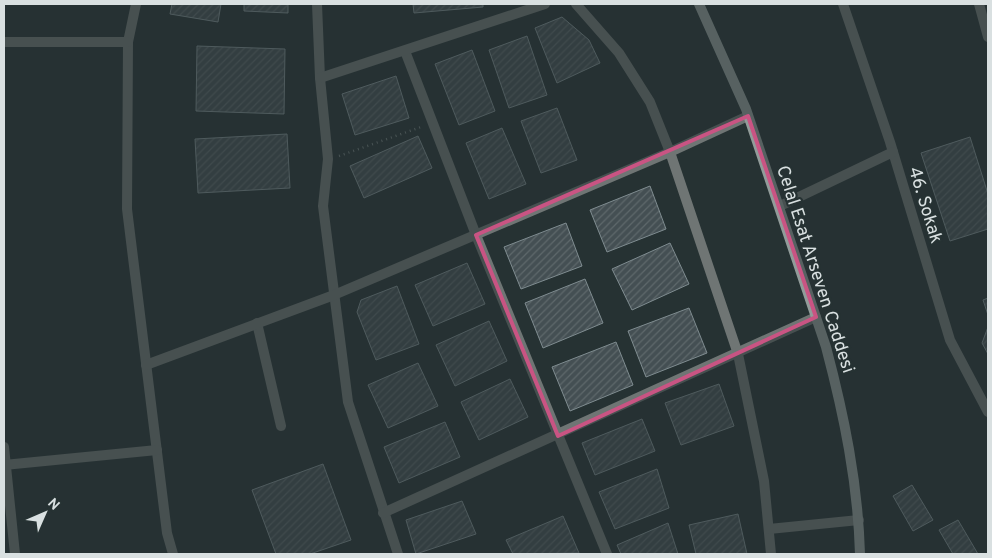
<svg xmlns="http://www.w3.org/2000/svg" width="992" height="558" font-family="Overpass,sans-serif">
<defs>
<pattern id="building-hatch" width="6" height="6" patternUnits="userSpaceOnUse" patternTransform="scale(1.25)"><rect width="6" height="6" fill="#444f53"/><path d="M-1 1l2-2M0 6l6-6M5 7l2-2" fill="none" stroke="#5e686b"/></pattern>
</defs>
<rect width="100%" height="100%" fill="#263233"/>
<g fill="url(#building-hatch)" stroke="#7f8c90">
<path d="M172,4H221L218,22L170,14Z"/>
<path d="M244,4H288V13L244,11Z"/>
<path d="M413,4H483V7L414,13Z"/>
<path d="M562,17L589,40L600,63L557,83L535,28Z"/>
<path d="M527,36L547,95L509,108L489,50Z"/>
<path d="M197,46L285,49L284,114L196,111Z"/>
<path d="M472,50L495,111L459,125L435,64Z"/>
<path d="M396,76L409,118L355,135L342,94Z"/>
<path d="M557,108L577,160L541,173L521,121Z"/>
<path d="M502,128L526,184L489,199L466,143Z"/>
<path d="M287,134L290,188L198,193L195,139Z"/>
<path d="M418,136L432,168L364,198L350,166Z"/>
<path d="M970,137L988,194V229L950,241L921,153Z"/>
<path d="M650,186L666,229L607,252L590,210Z"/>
<path d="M566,223L582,266L521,289L504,247Z"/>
<path d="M670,243L689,284L632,310L612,269Z"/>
<path d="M467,263L485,304L433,326L415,285Z"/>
<path d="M585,279L603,323L543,348L525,303Z"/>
<path d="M397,286L419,344L376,360L357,312L361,300Z"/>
<path d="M988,298V315L983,300Z"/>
<path d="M689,308L707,353L646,377L628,331Z"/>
<path d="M489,321L507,361L455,386L436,345Z"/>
<path d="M988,327V354L982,343Z"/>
<path d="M616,342L633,385L570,411L552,367Z"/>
<path d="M418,363L438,406L388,428L368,385Z"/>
<path d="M510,379L528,417L479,440L461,402Z"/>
<path d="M719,384L734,426L681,445L665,403Z"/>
<path d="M642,419L655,451L595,475L582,443Z"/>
<path d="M445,422L460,457L399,483L384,447Z"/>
<path d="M323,464L351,540L310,554H276L252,490Z"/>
<path d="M657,469L669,508L615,529L599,492Z"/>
<path d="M912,485L933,520L913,531L893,496Z"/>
<path d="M462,501L476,534L416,554L406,520Z"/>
<path d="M738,514L747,554H696L689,525Z"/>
<path d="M563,516L579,553L513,554L506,540Z"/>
<path d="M958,520L978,554H953L939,530Z"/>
<path d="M668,523L678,554H621L617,545Z"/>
</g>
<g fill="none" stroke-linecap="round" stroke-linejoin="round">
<path stroke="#747d7e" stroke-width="2.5" stroke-dasharray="1 4" stroke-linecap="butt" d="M339,156L421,127"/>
<g stroke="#6f7574" stroke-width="10">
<path d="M136,4L128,42L127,209L167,533L173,554"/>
<path d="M317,4L320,78L328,159L323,206L348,402L398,554"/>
<path d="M576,4L619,53L650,102L670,152L748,116"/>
<path d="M843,4L890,142L950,340L988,412"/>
<path d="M979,4L988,37"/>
<path d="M4,42H128"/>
<path d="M405,51L476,235L607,554"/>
<path d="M320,78L545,4"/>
<path d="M780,206L893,152"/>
<path d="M257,323L281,426"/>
<path d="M146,365L334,295L670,152L738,354L764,481L771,554"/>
<path d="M4,447L15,554"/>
<path d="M4,465L157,450"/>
<path d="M383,513L816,317"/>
<path d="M769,529L859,520"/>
</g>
<path stroke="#929c9a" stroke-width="10" d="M699,4L746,109L826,347C844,415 858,483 860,554"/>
</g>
<path d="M0 0H992V558H0ZM748,116L816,317L558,436L476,235Z" fill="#263233" fill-opacity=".55" fill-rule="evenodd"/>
<path fill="none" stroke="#c95483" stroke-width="4" stroke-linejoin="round" d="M748,116L816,317L558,436L476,235Z"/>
<g text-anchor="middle" stroke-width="4.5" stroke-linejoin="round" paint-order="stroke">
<g font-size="18" fill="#d9e0e1" stroke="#263233">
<text transform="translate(926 205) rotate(73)" y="6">46. Sokak</text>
<text transform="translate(816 269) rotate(72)" y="6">Celal Esat Arseven Caddesi</text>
</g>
</g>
<rect width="992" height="558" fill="none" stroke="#d9e0e1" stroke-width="10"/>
<g transform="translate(45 513) rotate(45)" stroke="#263233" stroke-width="4" paint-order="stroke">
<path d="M0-4L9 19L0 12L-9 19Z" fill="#d9e0e1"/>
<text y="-8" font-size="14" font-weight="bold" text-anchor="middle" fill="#d9e0e1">N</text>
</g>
</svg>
